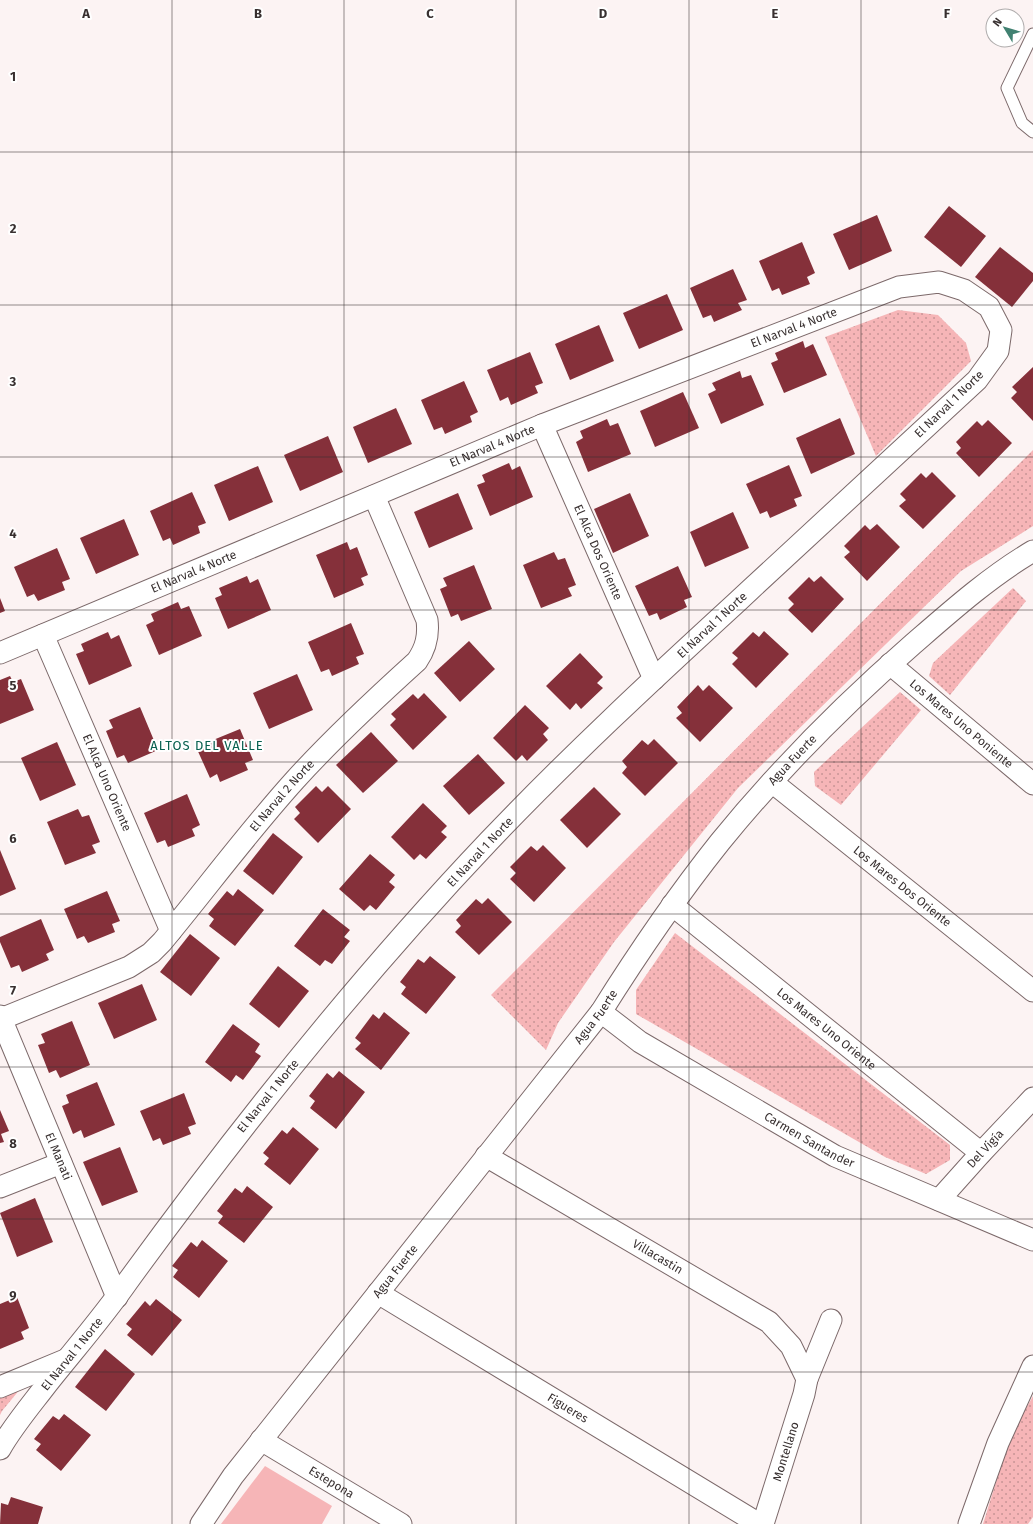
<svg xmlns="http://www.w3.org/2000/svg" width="1033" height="1524" font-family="'Fira Sans',sans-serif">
<defs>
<pattern id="park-dots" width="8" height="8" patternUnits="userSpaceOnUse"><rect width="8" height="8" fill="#f6b5b7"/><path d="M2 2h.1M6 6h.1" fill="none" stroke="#c89495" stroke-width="1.8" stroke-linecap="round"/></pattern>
</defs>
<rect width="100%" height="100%" fill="#fcf3f3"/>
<path fill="#f6b5b7" d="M265,1466L332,1506L322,1524H221Z"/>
<g fill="url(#park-dots)">
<path d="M898,310L938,315L966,343L971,361L876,456L825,337Z"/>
<path d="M1033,450V526L961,571L738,788L614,942L558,1023L546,1050L491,995Z"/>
<path d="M1013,588L1026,601L950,695L929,676L933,663Z"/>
<path d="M900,692L921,710L841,805L815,786L814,772Z"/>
<path d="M675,933L950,1145V1160L926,1174L885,1157L636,1014V990Z"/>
<path d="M21,1388L2,1411L0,1415V1397Z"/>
<path d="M1033,1396V1517L1028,1524H983L1010,1437Z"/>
</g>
<g fill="#85303a">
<path d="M949,206L986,236L961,267L924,237Z"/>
<path d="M877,215L892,251L849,270L833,234Z"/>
<path d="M802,242L815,273L807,277L810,284L782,295L779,288L772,291L759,261Z"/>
<path d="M1000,247L1033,273V281L1012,307L975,277Z"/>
<path d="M733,269L747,300L738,303L742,310L714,322L711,315L703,318L690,288Z"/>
<path d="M667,294L683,330L639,349L623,313Z"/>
<path d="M599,325L614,361L570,380L555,344Z"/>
<path d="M803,341L805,348L813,344L827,375L784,393L771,363L778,360L775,353Z"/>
<path d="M530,352L543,383L535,386L538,393L511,405L508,397L500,401L487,370Z"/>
<path d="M1033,367V421L1011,398L1017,392L1012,387Z"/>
<path d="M740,371L742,378L751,375L764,405L721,424L708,394L716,390L712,383Z"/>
<path d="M464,381L478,412L470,416L472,422L445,434L442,427L434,430L421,400Z"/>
<path d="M683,392L699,428L655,447L640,411Z"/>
<path d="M396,408L412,444L368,463L353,427Z"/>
<path d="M840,418L855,454L811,474L796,438Z"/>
<path d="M607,419L610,426L618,423L631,454L588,472L576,442L583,438L580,431Z"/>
<path d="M988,420L1012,443L979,477L956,453L961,448L956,442L977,421L982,426Z"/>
<path d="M328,436L343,472L300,491L284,455Z"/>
<path d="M509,463L512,470L520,466L533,497L490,516L477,485L485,482L482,475Z"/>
<path d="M789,465L802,496L794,499L797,506L770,518L767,511L760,514L746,484Z"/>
<path d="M258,466L273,502L229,521L214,485Z"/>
<path d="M932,472L956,496L923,529L899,506L906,500L900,494L921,473L926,478Z"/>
<path d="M192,492L206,523L198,526L200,533L173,545L170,538L163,541L150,511Z"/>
<path d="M458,493L473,529L429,548L414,512Z"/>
<path d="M630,493L649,536L613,553L594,509Z"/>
<path d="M733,512L749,548L705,567L690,532Z"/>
<path d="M124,519L139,555L96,574L80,538Z"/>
<path d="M877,524L900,547L867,581L844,557L850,552L844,546L865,525L870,530Z"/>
<path d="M347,542L350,550L357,547L368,575L361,578L364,585L334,598L316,555Z"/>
<path d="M57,548L70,579L62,582L65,590L38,601L34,594L27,597L14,567Z"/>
<path d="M554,552L558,560L565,558L576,585L568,588L572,596L541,608L523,565Z"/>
<path d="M474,565L492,609L461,621L458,614L451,617L440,589L447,586L443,578Z"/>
<path d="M678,566L692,597L684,600L687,607L660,620L657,613L649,616L635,586Z"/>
<path d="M247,576L250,583L258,579L271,610L228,629L215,598L222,595L219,588Z"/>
<path d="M821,576L844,599L812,633L788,610L794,604L788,598L809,577L814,582Z"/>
<path d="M0,598L5,611L0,613Z"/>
<path d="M178,602L181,609L189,606L202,636L159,655L146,625L154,621L151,614Z"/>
<path d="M351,623L364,654L356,657L359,664L332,676L329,669L321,672L308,642Z"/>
<path d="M764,631L789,654L756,688L732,664L738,658L732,653L753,632L759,637Z"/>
<path d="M108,632L111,639L119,635L132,666L89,685L76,654L84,651L81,644Z"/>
<path d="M469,641L495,669L460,702L434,673Z"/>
<path d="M580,653L603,677L597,683L603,688L581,709L576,703L570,710L546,686Z"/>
<path d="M297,674L313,710L269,729L253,693Z"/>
<path d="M10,676L13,682L21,679L34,710L0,724V680Z"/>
<path d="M698,685L703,691L709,685L733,708L700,742L676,718L682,713L677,707Z"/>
<path d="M424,693L447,717L413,750L390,725L396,719L391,714L413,694L418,699Z"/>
<path d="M525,705L549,728L543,734L548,740L527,761L522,755L516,761L493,738Z"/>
<path d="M140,707L158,750L128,763L124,755L117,758L106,731L113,728L109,720Z"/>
<path d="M240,729L253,760L245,763L248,770L220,782L217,774L210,778L196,747Z"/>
<path d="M371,732L398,761L363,793L336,765Z"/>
<path d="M654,739L678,763L645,796L622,773L627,767L622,761L642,740L648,745Z"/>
<path d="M57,742L76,785L40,801L21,758Z"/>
<path d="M478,754L505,783L469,815L443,786Z"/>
<path d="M316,786L322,792L328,786L351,809L318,843L294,819L300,813L295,807Z"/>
<path d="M594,787L621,814L587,848L560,820Z"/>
<path d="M187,794L200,825L192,829L195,836L168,847L165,840L157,843L144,813Z"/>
<path d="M423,803L447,826L441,832L447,837L426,859L420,854L414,860L391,837Z"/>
<path d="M78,809L82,817L89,815L100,842L92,845L96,853L65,865L47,822Z"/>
<path d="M273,833L303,857L273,895L243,871Z"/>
<path d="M543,845L566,868L534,902L510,879L516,873L510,867L531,846L537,851Z"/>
<path d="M0,850L16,889L0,896Z"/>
<path d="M370,854L395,875L389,882L395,887L376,910L370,905L364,911L339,889Z"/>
<path d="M238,889L264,910L235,946L209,926L214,919L208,914L227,891L233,896Z"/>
<path d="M107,891L120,921L112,924L115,932L88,943L84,936L77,939L64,909Z"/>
<path d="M488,898L512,922L479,955L455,932L461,926L456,920L476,899L482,904Z"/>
<path d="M323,909L350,930L344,937L350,941L332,964L325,960L320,966L294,946Z"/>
<path d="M41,919L54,950L46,954L49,960L22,972L19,965L11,968L0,942V937Z"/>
<path d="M190,934L220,958L191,996L160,972Z"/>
<path d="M430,956L456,977L426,1014L401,994L406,987L400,982L418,959L424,963Z"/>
<path d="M278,966L309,991L279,1028L249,1004Z"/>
<path d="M142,984L157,1020L114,1039L98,1003Z"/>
<path d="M384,1012L410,1033L381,1070L355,1049L361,1043L355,1038L373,1014L379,1019Z"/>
<path d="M72,1021L90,1065L60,1078L56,1070L49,1073L38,1045L45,1043L41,1034Z"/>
<path d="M233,1024L260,1044L255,1052L261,1056L243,1080L236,1075L231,1082L205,1062Z"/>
<path d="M339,1071L365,1092L336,1129L310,1108L315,1101L309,1096L327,1073L333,1078Z"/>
<path d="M97,1082L115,1125L84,1138L81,1130L73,1134L62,1106L69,1103L66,1095Z"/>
<path d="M184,1093L196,1124L188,1127L191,1134L163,1145L160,1138L153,1141L140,1111Z"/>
<path d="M0,1110L9,1131L1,1134L4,1142L0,1143Z"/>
<path d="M293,1127L319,1149L290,1185L264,1164L269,1158L263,1153L282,1130L287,1134Z"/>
<path d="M120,1147L138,1192L102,1206L83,1162Z"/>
<path d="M247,1186L273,1207L244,1243L218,1223L223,1216L217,1211L235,1188L242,1193Z"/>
<path d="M35,1198L53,1242L17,1257L0,1213Z"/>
<path d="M202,1240L228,1261L199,1298L173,1277L178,1270L172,1266L191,1242L197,1247Z"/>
<path d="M17,1297L29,1328L21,1332L24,1339L0,1349V1304Z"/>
<path d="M156,1299L182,1320L152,1356L127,1335L132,1329L126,1324L145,1301L150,1306Z"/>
<path d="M105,1349L135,1374L106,1411L75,1387Z"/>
<path d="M64,1414L91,1435L61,1471L36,1450L41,1444L34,1439L53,1416L59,1420Z"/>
<path d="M11,1497L43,1507L38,1524H0L1,1503L8,1505Z"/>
</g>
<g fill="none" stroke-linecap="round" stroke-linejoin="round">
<defs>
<path id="lane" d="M1033,34L1007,88L1022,123L1033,132"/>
<g id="street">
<path id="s1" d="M542,425L654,679"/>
<path id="s2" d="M43,635L171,931"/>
<path id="s3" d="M0,653L542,425L899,287L939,282L964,290L989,307L1001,330L998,351L977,380C897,454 816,528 736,603C652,680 568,758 489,841C358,979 240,1127 128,1281C103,1317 74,1350 47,1384C31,1405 13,1426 0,1449"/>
<path id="s4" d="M890,664L1033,784"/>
<path id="s5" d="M772,782L1033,991"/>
<path id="s6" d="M672,905L981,1153"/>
<path id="s7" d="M601,1012L640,1042L835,1156L1033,1240"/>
<path id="s8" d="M0,1016L117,1297"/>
<path id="s9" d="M1,1019L129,967L151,953L162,942C206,889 248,832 295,780C333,738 375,699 417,661C426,648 429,636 427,620L374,496"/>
<path id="s10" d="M486,1156L769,1322L791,1346L807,1379"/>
<path d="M0,1187L61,1163"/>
<path id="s11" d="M939,1200L981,1153L1033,1098"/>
<path id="s12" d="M378,1293L759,1524"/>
<path d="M0,1387L65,1360"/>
<path id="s13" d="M261,1440L401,1524"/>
<path id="s14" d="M201,1524L233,1476L601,1012C638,953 677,896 720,842C778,771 843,705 912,645C950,612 989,577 1033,551"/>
<path id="s15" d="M763,1524L804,1394L807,1379L831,1320"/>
<path d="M969,1524L998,1443L1033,1366"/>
</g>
</defs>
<use href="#lane" stroke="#7c696a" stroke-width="13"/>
<use href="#street" stroke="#7c696a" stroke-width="23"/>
<use href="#lane" stroke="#fff" stroke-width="11"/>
<use href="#street" stroke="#fff" stroke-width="21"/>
</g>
<path fill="none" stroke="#383030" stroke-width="1" stroke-opacity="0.55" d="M172,0V1524M344,0V1524M516,0V1524M689,0V1524M861,0V1524M0,152H1033M0,305H1033M0,457H1033M0,610H1033M0,762H1033M0,914H1033M0,1067H1033M0,1219H1033M0,1372H1033"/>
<g text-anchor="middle" stroke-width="4" stroke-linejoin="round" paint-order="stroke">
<g font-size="12" fill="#383030" stroke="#fff">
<text dy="4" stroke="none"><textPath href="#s3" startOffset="858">El Narval 4 Norte</textPath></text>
<text transform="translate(949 404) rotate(-44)" y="4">El Narval 1 Norte</text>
<text dy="4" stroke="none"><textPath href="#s3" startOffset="534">El Narval 4 Norte</textPath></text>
<text dy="4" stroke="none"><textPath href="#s1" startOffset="139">El Alca Dos Oriente</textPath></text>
<text dy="4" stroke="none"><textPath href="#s3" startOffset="210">El Narval 4 Norte</textPath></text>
<text transform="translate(712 625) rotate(-43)" y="4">El Narval 1 Norte</text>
<text dy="4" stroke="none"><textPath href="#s4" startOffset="93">Los Mares Uno Poniente</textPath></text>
<text dy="4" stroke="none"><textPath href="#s14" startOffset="967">Agua Fuerte</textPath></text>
<text dy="4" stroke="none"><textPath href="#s2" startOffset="161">El Alca Uno Oriente</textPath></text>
<text dy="4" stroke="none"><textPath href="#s9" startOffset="369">El Narval 2 Norte</textPath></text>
<text transform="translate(480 852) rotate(-47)" y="4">El Narval 1 Norte</text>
<text dy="4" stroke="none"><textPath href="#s5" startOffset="167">Los Mares Dos Oriente</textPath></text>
<text dy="4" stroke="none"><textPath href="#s14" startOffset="643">Agua Fuerte</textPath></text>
<text dy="4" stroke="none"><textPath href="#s6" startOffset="198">Los Mares Uno Oriente</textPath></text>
<text transform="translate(268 1096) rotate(-51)" y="4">El Narval 1 Norte</text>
<text dy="4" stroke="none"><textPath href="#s7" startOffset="245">Carmen Santander</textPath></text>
<text dy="4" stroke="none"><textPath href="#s11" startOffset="69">Del Vigía</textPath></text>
<text dy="4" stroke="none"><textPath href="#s8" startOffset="152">El Manati</textPath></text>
<text dy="4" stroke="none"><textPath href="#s10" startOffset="199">Villacastin</textPath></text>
<text dy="4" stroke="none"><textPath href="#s14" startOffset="319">Agua Fuerte</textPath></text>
<text transform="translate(72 1354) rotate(-51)" y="4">El Narval 1 Norte</text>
<text dy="4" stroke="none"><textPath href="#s12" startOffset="222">Figueres</textPath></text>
<text dy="4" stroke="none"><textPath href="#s15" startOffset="76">Montellano</textPath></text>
<text dy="4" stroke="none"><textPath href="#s13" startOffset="82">Estepona</textPath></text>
</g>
<g font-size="13" letter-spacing="1" fill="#08604f" stroke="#fff">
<text x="207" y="750">ALTOS DEL VALLE</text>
</g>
</g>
<g font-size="13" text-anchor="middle" font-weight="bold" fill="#383030" stroke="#fff" stroke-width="4" stroke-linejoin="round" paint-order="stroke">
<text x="86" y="18">A</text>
<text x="258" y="18">B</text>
<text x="430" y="18">C</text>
<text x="603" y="18">D</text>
<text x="775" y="18">E</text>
<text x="947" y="18">F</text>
<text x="13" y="81">1</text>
<text x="13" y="233">2</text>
<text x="13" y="386">3</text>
<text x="13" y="538">4</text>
<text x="13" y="690">5</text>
<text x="13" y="843">6</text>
<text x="13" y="995">7</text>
<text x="13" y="1148">8</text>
<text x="13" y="1300">9</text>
</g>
<g transform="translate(1005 28) rotate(308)"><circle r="19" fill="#ffffff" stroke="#afacac"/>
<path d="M0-3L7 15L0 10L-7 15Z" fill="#418171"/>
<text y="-6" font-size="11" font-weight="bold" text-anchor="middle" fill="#383030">N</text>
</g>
</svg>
